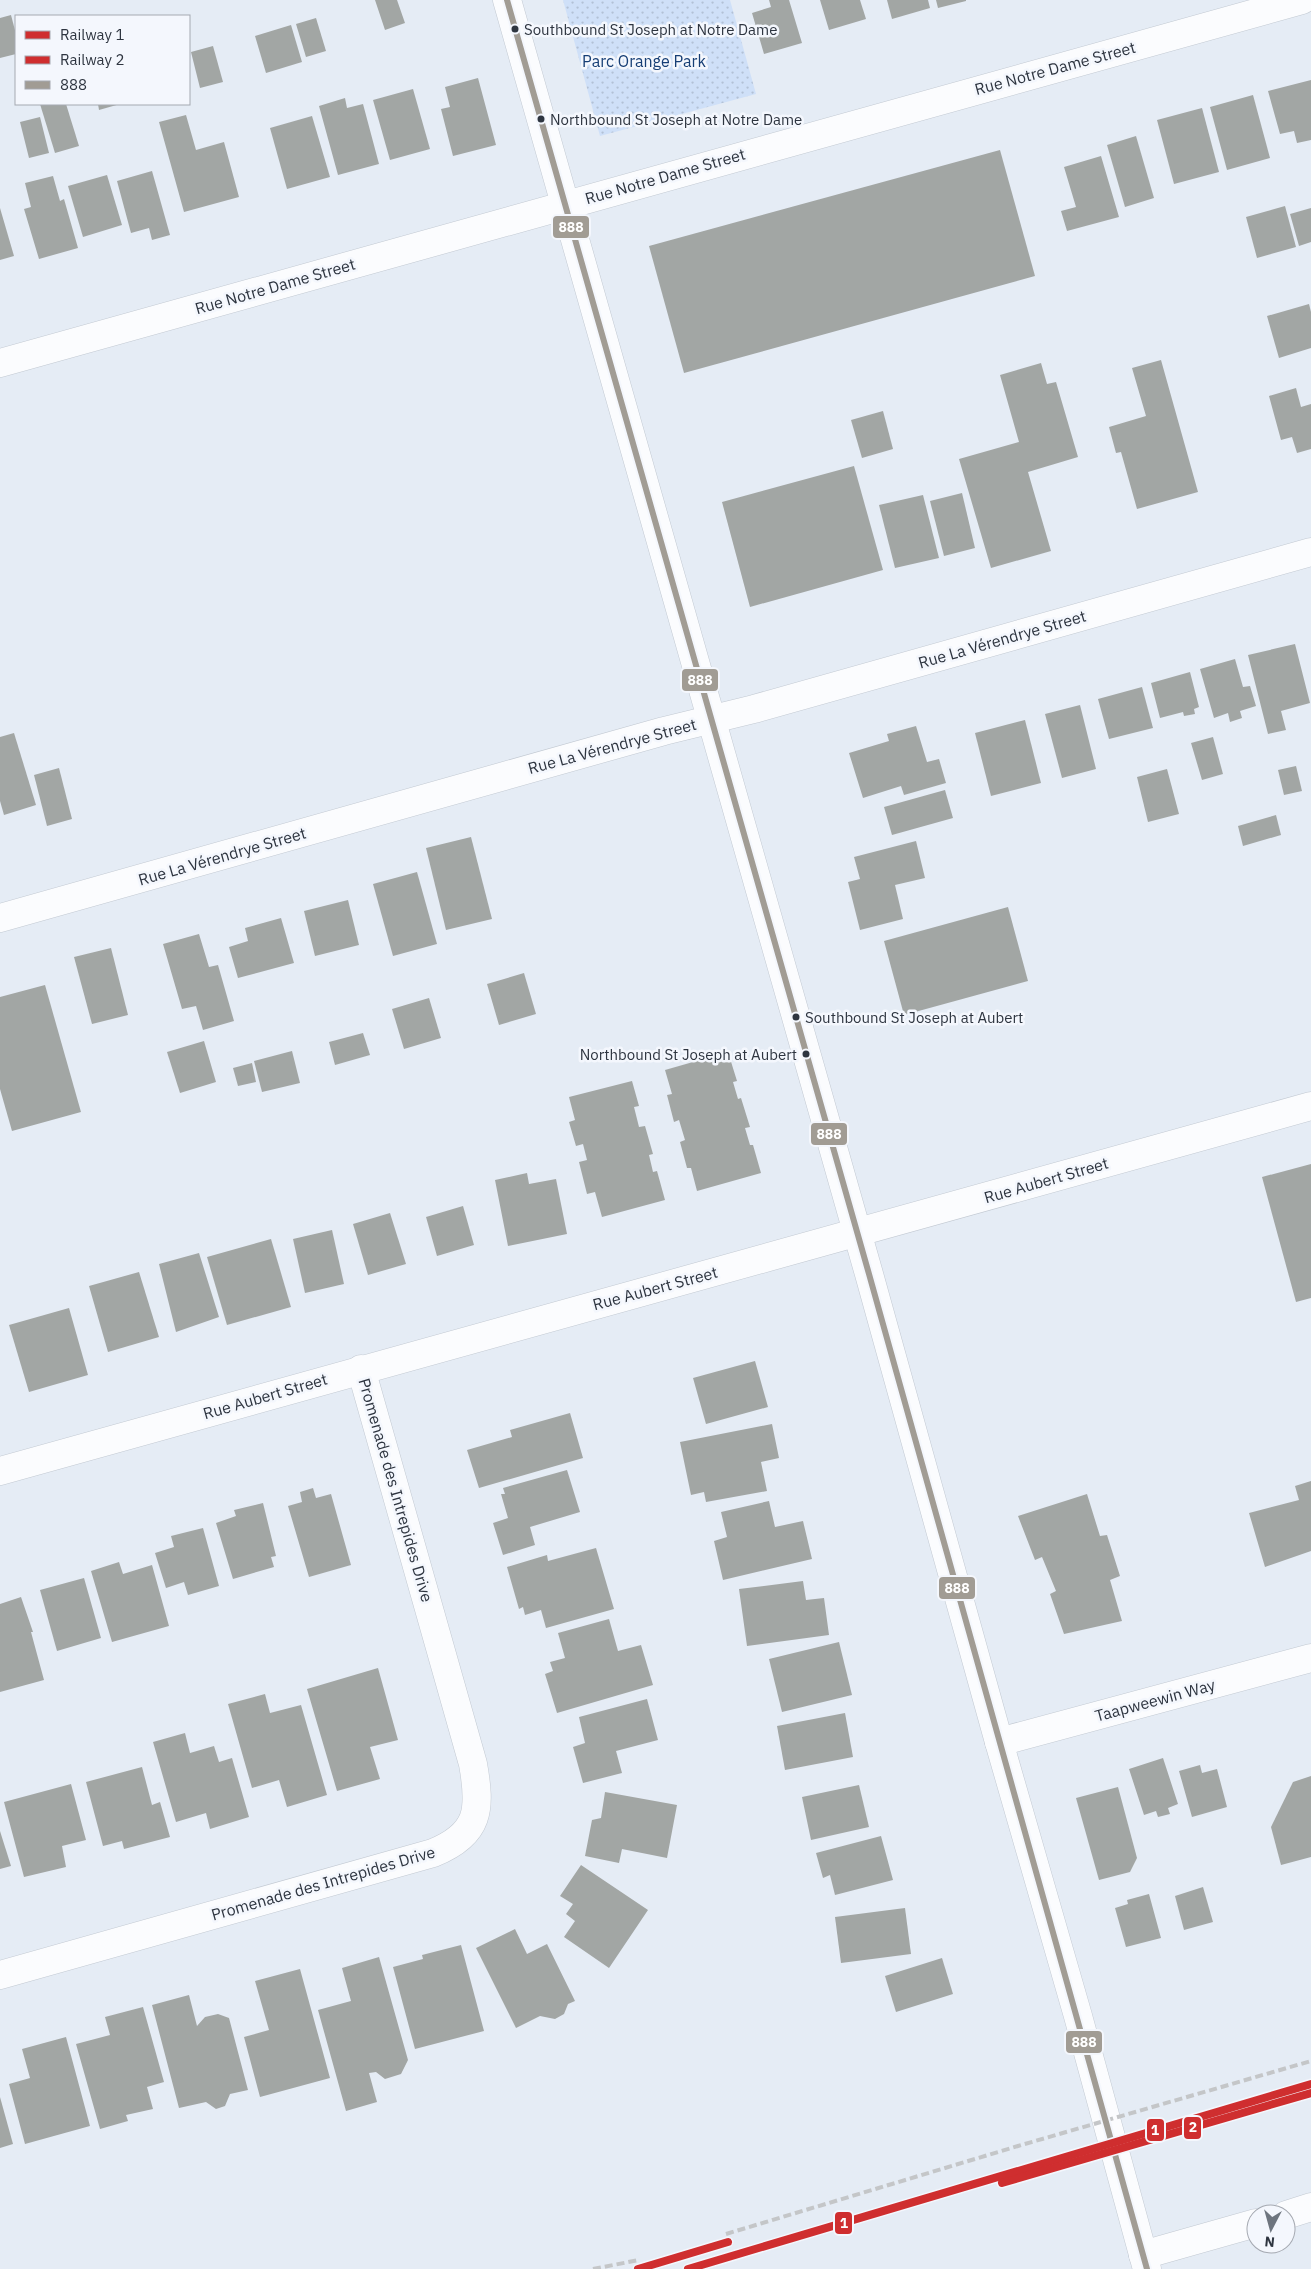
<svg xmlns="http://www.w3.org/2000/svg" width="1311" height="2269" font-family="'IBM Plex Sans',sans-serif">
<defs>
<pattern id="park-dots" width="8" height="8" patternUnits="userSpaceOnUse" patternTransform="scale(1.25)"><rect width="8" height="8" fill="#cfe0f8"/><path d="M2 2h.1M6 6h.1" fill="none" stroke="#b2c1d6" stroke-width="1.8" stroke-linecap="round"/></pattern>
</defs>
<rect width="100%" height="100%" fill="#e5ecf5"/>
<path fill="url(#park-dots)" d="M563,0H730L756,94L600,136Z"/>
<g fill="#a2a6a4">
<path d="M375,0H397L405,23L385,30Z"/>
<path d="M769,0H789L802,43L764,54L752,13L771,7Z"/>
<path d="M820,0H860L866,19L829,30Z"/>
<path d="M887,0H928L930,8L892,19Z"/>
<path d="M936,0H966V1L938,8Z"/>
<path d="M11,15L16,34V54L0,58V18Z"/>
<path d="M316,18L326,51L306,57L296,24Z"/>
<path d="M291,25L302,62L266,73L255,36Z"/>
<path d="M213,46L223,82L200,88L191,52Z"/>
<path d="M478,78L496,145L453,156L441,109L450,107L445,87Z"/>
<path d="M1311,80V140L1297,143L1294,131L1280,134L1268,91Z"/>
<path d="M413,89L430,149L390,160L373,100Z"/>
<path d="M1253,95L1270,158L1227,170L1210,107Z"/>
<path d="M345,98L347,108L363,104L379,164L338,175L319,106Z"/>
<path d="M40,104H66L79,146L55,153Z"/>
<path d="M98,104H120L99,110Z"/>
<path d="M1202,108L1219,172L1174,184L1157,120Z"/>
<path d="M186,115L196,150L224,142L239,197L184,212L159,122Z"/>
<path d="M312,116L330,177L287,189L270,128Z"/>
<path d="M40,117L49,153L29,158L20,122Z"/>
<path d="M1136,136L1154,198L1125,207L1107,145Z"/>
<path d="M1000,150L1035,276L684,373L649,246Z"/>
<path d="M1101,156L1119,217L1067,231L1061,211L1076,207L1064,167Z"/>
<path d="M152,171L170,235L152,240L149,228L131,233L117,181Z"/>
<path d="M107,175L122,225L83,237L68,186Z"/>
<path d="M53,176L60,201L64,199L78,248L39,259L24,209L31,207L25,183Z"/>
<path d="M1285,206L1296,247L1257,258L1246,217Z"/>
<path d="M0,208L14,256L0,260Z"/>
<path d="M1311,208V242L1299,246L1290,214Z"/>
<path d="M1309,304L1311,312V348L1279,358L1267,316Z"/>
<path d="M1161,360L1198,492L1137,509L1121,452L1116,453L1109,427L1146,416L1132,368Z"/>
<path d="M1041,363L1047,384L1056,382L1078,457L1028,472L1051,551L991,568L959,459L1019,442L1000,375Z"/>
<path d="M1296,388L1301,407L1311,404V449L1297,453L1292,437L1281,440L1269,396Z"/>
<path d="M883,411L893,449L862,458L851,420Z"/>
<path d="M854,466L883,570L750,607L722,502Z"/>
<path d="M962,493L975,548L944,556L930,501Z"/>
<path d="M923,495L939,558L895,568L879,505Z"/>
<path d="M1295,644L1310,703L1281,711L1286,730L1268,734L1248,655Z"/>
<path d="M1235,659L1243,687L1250,686L1256,706L1240,711L1242,718L1230,722L1228,713L1214,718L1200,669Z"/>
<path d="M1190,672L1199,707L1194,709L1195,714L1184,716L1183,712L1160,718L1151,683Z"/>
<path d="M1142,687L1153,728L1109,739L1098,699Z"/>
<path d="M1080,705L1096,769L1062,778L1045,714Z"/>
<path d="M1025,720L1041,783L991,796L975,733Z"/>
<path d="M916,726L927,762L939,759L946,783L904,795L901,786L863,798L849,753L889,741L887,734Z"/>
<path d="M14,733L36,805L4,815L0,801V737Z"/>
<path d="M1213,737L1223,774L1202,780L1191,743Z"/>
<path d="M1296,766L1302,791L1284,795L1278,770Z"/>
<path d="M59,768L72,819L47,826L34,775Z"/>
<path d="M1167,769L1179,814L1148,822L1137,777Z"/>
<path d="M945,790L953,818L892,835L884,807Z"/>
<path d="M1276,815L1281,835L1243,846L1238,826Z"/>
<path d="M471,837L492,919L446,930L426,848Z"/>
<path d="M916,841L925,878L895,885L903,919L860,930L848,882L860,879L854,857Z"/>
<path d="M417,872L437,944L393,956L373,884Z"/>
<path d="M348,900L359,945L315,956L304,911Z"/>
<path d="M1008,907L1028,981L904,1015L884,941Z"/>
<path d="M281,918L294,963L238,978L229,947L248,941L245,928Z"/>
<path d="M199,934L209,967L218,965L234,1021L203,1030L196,1006L182,1009L163,944Z"/>
<path d="M111,948L128,1015L92,1024L74,957Z"/>
<path d="M524,973L536,1014L499,1025L487,984Z"/>
<path d="M45,985L81,1112L12,1131L0,1089V997Z"/>
<path d="M429,998L441,1038L404,1049L392,1009Z"/>
<path d="M363,1033L370,1055L335,1065L329,1042Z"/>
<path d="M204,1041L216,1082L180,1093L167,1052Z"/>
<path d="M292,1051L300,1083L262,1092L254,1061Z"/>
<path d="M728,1052L737,1081L733,1082L738,1099L741,1098L750,1127L745,1128L750,1145H753L761,1173L697,1191L691,1168H687L680,1142L685,1140L679,1120L674,1122L667,1095L672,1094L665,1070Z"/>
<path d="M252,1063L256,1082L238,1086L233,1068Z"/>
<path d="M632,1081L639,1106L634,1107L639,1127L645,1126L653,1154L649,1155L653,1172L657,1171L665,1200L602,1217L595,1192L587,1194L579,1162L587,1160L583,1144L576,1146L569,1122L575,1120L569,1097Z"/>
<path d="M1311,1164V1298L1296,1302L1262,1177Z"/>
<path d="M527,1173L529,1184L556,1179L567,1234L508,1246L495,1180Z"/>
<path d="M463,1206L474,1245L437,1256L426,1217Z"/>
<path d="M390,1213L406,1264L368,1275L353,1224Z"/>
<path d="M332,1230L344,1284L305,1293L293,1239Z"/>
<path d="M271,1239L291,1307L227,1325L207,1257Z"/>
<path d="M199,1253L219,1317L176,1332L159,1264Z"/>
<path d="M139,1272L159,1337L108,1352L89,1286Z"/>
<path d="M69,1308L88,1375L29,1392L9,1325Z"/>
<path d="M755,1361L768,1407L706,1424L693,1378Z"/>
<path d="M570,1413L583,1458L479,1488L467,1450L512,1437L510,1430Z"/>
<path d="M772,1424L779,1458L761,1462L767,1491L706,1502L704,1492L691,1495L680,1442Z"/>
<path d="M567,1470L580,1512L530,1527L535,1545L503,1555L493,1523L508,1518L501,1494H505L503,1488Z"/>
<path d="M1311,1481V1551L1265,1567L1249,1513L1299,1500L1295,1486Z"/>
<path d="M313,1488L316,1498L331,1494L351,1565L309,1577L288,1506L302,1502L300,1492Z"/>
<path d="M1087,1494L1100,1536L1107,1535L1120,1576L1110,1580L1122,1621L1064,1634L1050,1594L1056,1591L1042,1557L1035,1560L1018,1516Z"/>
<path d="M769,1501L775,1527L803,1521L812,1559L723,1580L714,1541L727,1537L721,1512Z"/>
<path d="M263,1503L276,1556L271,1557L274,1567L233,1579L216,1523L236,1516L234,1510Z"/>
<path d="M203,1528L219,1586L188,1595L184,1582L166,1588L155,1553L174,1547L171,1536Z"/>
<path d="M596,1548L614,1609L546,1628L541,1610L525,1615L523,1607L519,1609L507,1567L547,1555L548,1561Z"/>
<path d="M119,1562L123,1574L152,1565L169,1626L112,1642L91,1571Z"/>
<path d="M84,1578L101,1638L57,1651L40,1590Z"/>
<path d="M803,1581L806,1600L824,1598L829,1635L747,1646L739,1589Z"/>
<path d="M21,1597L33,1632H31L44,1680L0,1692V1604Z"/>
<path d="M609,1619L618,1651L641,1645L653,1685L557,1713L545,1674L553,1671L550,1662L565,1658L558,1633Z"/>
<path d="M839,1642L852,1695L782,1712L769,1659Z"/>
<path d="M378,1668L398,1740L370,1747L380,1779L337,1791L307,1689Z"/>
<path d="M265,1694L270,1713L301,1705L327,1795L287,1807L279,1780L252,1788L228,1704Z"/>
<path d="M647,1699L658,1740L616,1751L622,1773L583,1783L573,1747L585,1743L579,1717Z"/>
<path d="M845,1713L853,1757L785,1770L777,1726Z"/>
<path d="M185,1733L190,1753L214,1746L219,1762L232,1758L249,1817L210,1829L206,1813L176,1822L153,1742Z"/>
<path d="M1163,1758L1178,1804L1168,1808L1170,1814L1158,1817L1156,1811L1144,1815L1129,1769Z"/>
<path d="M1200,1765L1202,1773L1217,1769L1227,1807L1192,1817L1179,1771Z"/>
<path d="M142,1767L152,1805L160,1802L170,1837L124,1849L122,1841L103,1846L86,1782Z"/>
<path d="M1311,1776V1857L1281,1865L1271,1827L1293,1782Z"/>
<path d="M71,1784L86,1840L62,1846L66,1867L24,1877L4,1802Z"/>
<path d="M859,1785L869,1827L811,1840L802,1797Z"/>
<path d="M1118,1787L1137,1858L1130,1872L1099,1880L1076,1798Z"/>
<path d="M605,1792L677,1805L667,1858L622,1849L619,1863L585,1856L592,1820L601,1818Z"/>
<path d="M0,1831L11,1866L0,1869Z"/>
<path d="M881,1836L893,1880L835,1895L830,1875L823,1878L816,1853Z"/>
<path d="M581,1865L648,1910L609,1968L564,1937L575,1921L566,1914L573,1904L560,1896Z"/>
<path d="M1203,1887L1213,1922L1184,1930L1175,1896Z"/>
<path d="M1149,1894L1161,1938L1126,1947L1115,1908L1128,1904L1127,1900Z"/>
<path d="M905,1908L911,1954L841,1963L835,1917Z"/>
<path d="M515,1929L527,1954L547,1944L575,2001L568,2004L564,2014L555,2019L540,2016L516,2028L476,1948Z"/>
<path d="M461,1945L484,2031L415,2049L393,1967L423,1959L422,1955Z"/>
<path d="M379,1957L408,2060L401,2074L385,2079L376,2072L369,2073L377,2102L346,2111L318,2010L351,2001L342,1968Z"/>
<path d="M942,1958L953,1994L896,2012L885,1976Z"/>
<path d="M300,1969L330,2078L260,2097L244,2037L269,2030L255,1981Z"/>
<path d="M189,1995L197,2026L205,2017L218,2014L229,2018L248,2090L230,2094L225,2106L216,2109L206,2102L179,2108L152,2005Z"/>
<path d="M143,2007L164,2082L147,2087L153,2109L126,2115L128,2121L100,2129L76,2044L110,2035L105,2017Z"/>
<path d="M66,2037L90,2126L25,2144L9,2084L30,2078L22,2049Z"/>
<path d="M0,2097L13,2144L0,2148Z"/>
</g>
<g fill="none" stroke-linecap="round" stroke-linejoin="round">
<defs>
<g id="minor">
<path d="M507,0L869,1274L999,1742L1078,2016L1147,2269"/>
<path d="M0,363L1302,0"/>
<path d="M0,918L664,731L754,709L1311,552"/>
<path d="M0,1471L1311,1106"/>
<path d="M999,1742L1311,1658"/>
<path d="M0,1975L433,1853C480,1834 481,1809 473,1764L361,1369"/>
<path d="M1286,2215L1311,2207"/>
<path d="M1143,2255L1256,2223"/>
</g>
</defs>
<use href="#minor" stroke="#c2c9d2" stroke-width="29"/>
<use href="#minor" stroke="#fbfcfe" stroke-width="28"/>
<g stroke="#c4c6c8" stroke-width="4" stroke-dasharray="8 4" stroke-linecap="butt">
<path d="M726,2234L1018,2146L1311,2061"/>
<path d="M593,2269L639,2260"/>
</g>
<defs>
<path id="bus-1" d="M507,0L869,1274L1147,2269"/>
</defs>
<use href="#bus-1" stroke="#f4f7fd" stroke-width="10"/>
<use href="#bus-1" stroke="#a19c94" stroke-width="6"/>
<defs>
<path id="rail-1" d="M688,2269L1311,2084"/>
<g id="rail-2">
<path d="M1002,2183L1311,2093"/>
<path d="M638,2269L728,2242"/>
</g>
</defs>
<use href="#rail-1" stroke="#f4f7fd" stroke-width="11"/>
<use href="#rail-2" stroke="#f4f7fd" stroke-width="11"/>
<use href="#rail-1" stroke="#cf2e2f" stroke-width="8"/>
<use href="#rail-2" stroke="#cf2e2f" stroke-width="8"/>
</g>
<g fill="#2e3540" stroke="#f4f7fd" stroke-width="2">
<circle cx="515" cy="29" r="4.5"/>
<circle cx="541" cy="119" r="4.5"/>
<circle cx="796" cy="1017" r="4.5"/>
<circle cx="806" cy="1054" r="4.5"/>
</g>
<g text-anchor="middle" stroke-width="5" stroke-linejoin="round" paint-order="stroke">
<g font-size="15" fill="#2e3540" stroke="#f4f7fd" text-anchor="start">
<text x="524" y="35">Southbound St Joseph at Notre Dame</text>
<text x="550" y="125">Northbound St Joseph at Notre Dame</text>
<text x="805" y="1023">Southbound St Joseph at Aubert</text>
<text x="797" y="1060" text-anchor="end">Northbound St Joseph at Aubert</text>
</g>
<g font-size="16" fill="#163e75" stroke="#f4f7fd">
<text x="644" y="67">Parc Orange Park</text>
</g>
<g font-size="16" fill="#2e3540" stroke="#f4f7fd">
<text transform="translate(1055 68) rotate(-15)" y="6">Rue Notre Dame Street</text>
<text transform="translate(665 176) rotate(-16)" y="6">Rue Notre Dame Street</text>
<text transform="translate(275 286) rotate(-16)" y="6">Rue Notre Dame Street</text>
<text transform="translate(1002 639) rotate(-16)" y="6">Rue La Vérendrye Street</text>
<text transform="translate(612 746) rotate(-15)" y="6">Rue La Vérendrye Street</text>
<text transform="translate(222 856) rotate(-16)" y="6">Rue La Vérendrye Street</text>
<text transform="translate(1046 1180) rotate(-16)" y="6">Rue Aubert Street</text>
<text transform="translate(655 1288) rotate(-15)" y="6">Rue Aubert Street</text>
<text transform="translate(265 1396) rotate(-16)" y="6">Rue Aubert Street</text>
<text transform="translate(396 1490) rotate(74)" y="6">Promenade des Intrepides Drive</text>
<text transform="translate(1155 1700) rotate(-15)" y="6">Taapweewin Way</text>
<text transform="translate(323 1883) rotate(-16)" y="6">Promenade des Intrepides Drive</text>
</g>
</g>
<g stroke="#f4f7fd" stroke-width="2">
<rect x="552" y="215" width="38" height="24" rx="5" fill="#a19c94"/>
<rect x="681" y="668" width="38" height="24" rx="5" fill="#a19c94"/>
<rect x="810" y="1122" width="38" height="24" rx="5" fill="#a19c94"/>
<rect x="938" y="1576" width="38" height="24" rx="5" fill="#a19c94"/>
<rect x="1065" y="2030" width="38" height="24" rx="5" fill="#a19c94"/>
<rect x="1183" y="2116" width="19" height="24" rx="5" fill="#cf2e2f"/>
<rect x="1146" y="2118" width="19" height="24" rx="5" fill="#cf2e2f"/>
<rect x="834" y="2211" width="19" height="24" rx="5" fill="#cf2e2f"/>
</g>
<g font-size="14" text-anchor="middle" font-weight="bold" fill="#fff">
<text x="571" y="232">888</text>
<text x="700" y="685">888</text>
<text x="829" y="1139">888</text>
<text x="957" y="1593">888</text>
<text x="1084" y="2047">888</text>
<text x="1193" y="2132">2</text>
<text x="1155" y="2135">1</text>
<text x="844" y="2228">1</text>
</g>
<rect x="15" y="15" width="175" height="90" fill="#f4f7fd" stroke="#a5a9b1"/>
<rect x="25" y="31" width="25" height="8" fill="#cf2e2f" stroke="#a5a9b1"/>
<text x="60" y="40" font-size="15" fill="#2e3540">Railway 1</text>
<rect x="25" y="56" width="25" height="8" fill="#cf2e2f" stroke="#a5a9b1"/>
<text x="60" y="65" font-size="15" fill="#2e3540">Railway 2</text>
<rect x="25" y="81" width="25" height="8" fill="#a19c94" stroke="#a5a9b1"/>
<text x="60" y="90" font-size="15" fill="#2e3540">888</text>
<g transform="translate(1271 2229) rotate(186)"><circle r="24" fill="#f4f7fd" stroke="#a5a9b1"/>
<path d="M0-4L9 19L0 12L-9 19Z" fill="#6e757f"/>
<text y="-8" font-size="14" font-weight="bold" text-anchor="middle" fill="#2e3540">N</text>
</g>
</svg>
